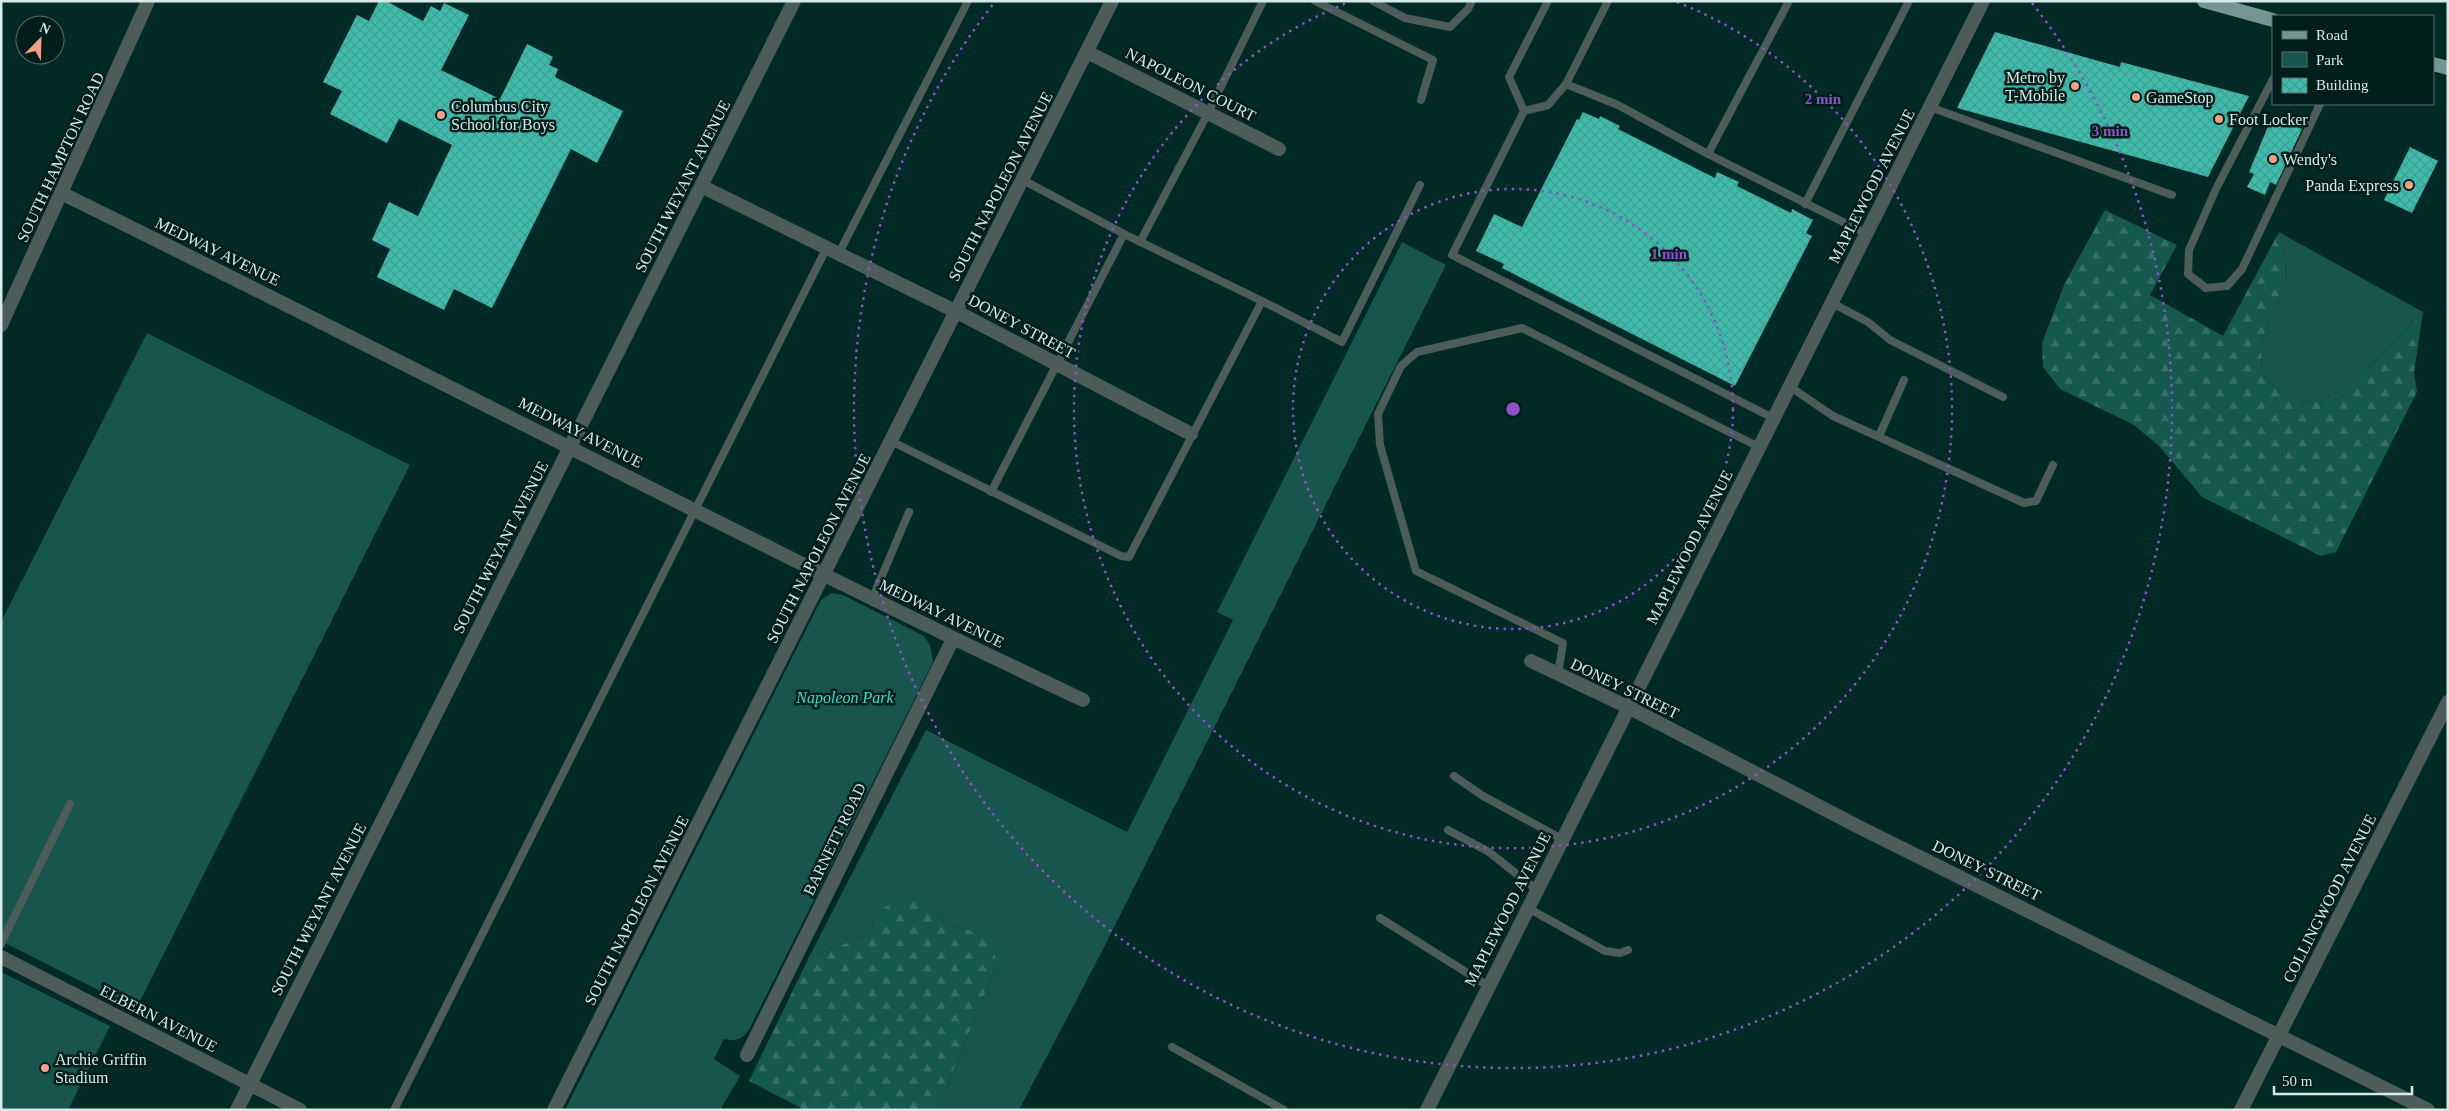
<svg xmlns="http://www.w3.org/2000/svg" width="2449" height="1111" font-family="Georgia,serif">
<defs>
<pattern id="forest-firs" width="22" height="20" patternUnits="userSpaceOnUse" patternTransform="scale(1.25)"><rect width="22" height="20" fill="#155850"/><path d="M5 1l3.5 6h-7zM16 11l3.5 6h-7z" fill="#367069"/></pattern>
<pattern id="building-cross-hatch" width="8" height="8" patternUnits="userSpaceOnUse" patternTransform="scale(1.25)"><rect width="8" height="8" fill="#3fbbac"/><path d="M0 0l8 8M0 8l8-8" fill="none" stroke="#3f9e92"/></pattern>
</defs>
<rect width="100%" height="100%" fill="#012925"/>
<g fill="#18554e">
<path d="M2279,232L2423,312C2403,333 2342,401 2315,402C2293,402 2275,389 2262,374L2261,343L2285,282L2286,258Z"/>
<path d="M1402,242L1446,265L1101,953L1019,1110H937L997,965L975,931L947,925L919,900L884,908L865,936L809,957L926,730L1127,832L1233,620L1217,612Z"/>
<path d="M147,333L410,465L136,1009L1,941V622Z"/>
<path d="M832,593L843,595L924,636L930,645L933,662L749,1030C742,1039 736,1042 724,1039L714,1059L740,1076L720,1110H565L821,600Z"/>
<path d="M1,972L110,1026L68,1110H1Z"/>
</g>
<g fill="url(#forest-firs)">
<path d="M2105,210L2177,245L2150,295L2223,336L2279,232L2286,258L2285,282L2261,343L2262,374C2275,389 2293,402 2315,402C2342,401 2403,333 2423,312L2414,373L2417,392L2336,552L2321,556L2202,497L2160,447L2134,425L2060,389L2043,367L2042,343L2064,285Z"/>
<path d="M897,899L919,900L947,925L975,931L992,941L997,965L937,1110H805L749,1081L809,957L865,936L884,908Z"/>
</g>
<g fill="url(#building-cross-hatch)">
<path d="M379,1H386L423,21L431,6L440,11L444,3L469,15L441,70L500,99L527,44L553,57L549,65L558,69L555,77L623,111L597,163L571,149L492,308L454,289L444,310L377,277L390,249L372,240L389,202L418,216L452,145L399,119L387,143L330,114L342,91L323,82L357,15L369,21Z"/>
<path d="M1995,32L2120,67L2121,62L2249,96L2208,177L1957,108Z"/>
<path d="M1583,112L1599,119L1600,116L1620,126L1618,129L1715,178L1717,172L1739,182L1737,186L1791,213L1792,209L1813,220L1806,233L1812,236L1735,386L1502,268L1504,264L1476,251L1494,214L1522,227L1577,119L1579,120Z"/>
<path d="M2276,117L2302,129L2276,185L2270,182L2265,195L2247,187L2254,174L2249,172L2269,124L2272,126Z"/>
<path d="M2410,147L2438,161L2412,213L2384,200Z"/>
</g>
<g fill="none" stroke-linecap="round" stroke-linejoin="round">
<g stroke="#4c5c59" stroke-width="8">
<path d="M1315,1L1433,60L1421,100"/>
<path d="M1373,1L1405,18L1450,27L1468,9L1472,1"/>
<path d="M1608,1L1566,84L1618,105L1708,154L1867,234"/>
<path d="M2273,79L2216,189L2189,250L2188,274L2206,288L2227,286L2242,269L2320,104"/>
<path d="M1566,84L1548,105L1524,111L1452,255L1773,418"/>
<path d="M1930,107L2172,195"/>
<path d="M1524,111L1509,77L1548,1"/>
<path d="M1708,154L1789,1"/>
<path d="M1805,204L1909,1"/>
<path d="M1140,242L1208,113L1263,1"/>
<path d="M839,253L968,1"/>
<path d="M1262,301L1342,342L1420,185"/>
<path d="M1832,303L1868,322L1890,340L2003,397"/>
<path d="M1789,386L1833,416L2024,503L2036,501L2053,465"/>
<path d="M1879,436L1904,380"/>
<path d="M891,441L1121,556L1129,557L1262,301L1124,234L1023,180"/>
<path d="M991,492L1124,234"/>
<path d="M872,599L909,512"/>
<path d="M1558,674L1563,643L1416,571L1380,445L1378,414L1401,366L1417,352L1522,328L1759,447"/>
<path d="M1454,776L1483,796L1562,839"/>
<path d="M1448,830L1489,852L1537,890"/>
<path d="M1528,908L1605,951L1620,953L1628,950"/>
<path d="M1380,918L1488,986"/>
<path d="M1,944L70,804"/>
<path d="M1172,1047L1284,1110"/>
<path d="M394,1110L827,247"/>
</g>
<g stroke="#4c5c59" stroke-width="14">
<path d="M1087,52L1279,149"/>
<path d="M701,186L957,312L1191,434"/>
<path d="M63,194C404,361 740,538 1083,700"/>
<path d="M1,325L148,1"/>
<path d="M1531,661L1628,707L1861,828L2428,1110"/>
<path d="M1,957L300,1110"/>
<path d="M747,1055L953,639"/>
<path d="M237,1110L794,1"/>
<path d="M554,1110L1112,1"/>
<path d="M1427,1110L1983,1"/>
<path d="M2241,1110L2448,702"/>
</g>
<g stroke="#749590" stroke-width="14">
<path d="M2204,1L2273,20"/>
<path d="M2433,64L2448,68"/>
</g>
</g>
<g fill="none" stroke="#8d52c7" stroke-width="2.5" stroke-dasharray="2.5 5">
<circle cx="1513" cy="409" r="220"/>
<path d="M1677 2A439 439 0 1 1 1349 2"/>
<path d="M2032 3A659 659 0 1 1 994 3"/>
</g>
<g fill="#f49e8a" stroke="#021e1b" stroke-width="2">
<circle cx="2075" cy="86" r="5"/>
<circle cx="2136" cy="97" r="5"/>
<circle cx="441" cy="115" r="5"/>
<circle cx="2219" cy="119" r="5"/>
<circle cx="2273" cy="159" r="5"/>
<circle cx="2409" cy="185" r="5"/>
<circle cx="45" cy="1068" r="5"/>
</g>
<g text-anchor="middle" stroke-width="5" stroke-linejoin="round" paint-order="stroke">
<g font-size="16" fill="#d6eae7" stroke="#021e1b" text-anchor="start">
<text x="2065" y="83" text-anchor="end">Metro by<tspan x="2065" dy="18">T-Mobile</tspan></text>
<text x="2146" y="103">GameStop</text>
<text x="451" y="112">Columbus City<tspan x="451" dy="18">School for Boys</tspan></text>
<text x="2229" y="125">Foot Locker</text>
<text x="2283" y="165">Wendy's</text>
<text x="2399" y="191" text-anchor="end">Panda Express</text>
<text x="55" y="1065">Archie Griffin<tspan x="55" dy="18">Stadium</tspan></text>
</g>
<g font-size="16" fill="#d6eae7" stroke="#021e1b">
<text transform="translate(1191 84) rotate(27)" y="6">NAPOLEON COURT</text>
<text transform="translate(60 157) rotate(-65)" y="6">SOUTH HAMPTON ROAD</text>
<text transform="translate(682 186) rotate(-63)" y="6">SOUTH WEYANT AVENUE</text>
<text transform="translate(1000 186) rotate(-63)" y="6">SOUTH NAPOLEON AVENUE</text>
<text transform="translate(1871 186) rotate(-63)" y="6">MAPLEWOOD AVENUE</text>
<text transform="translate(218 251) rotate(26)" y="6">MEDWAY AVENUE</text>
<text transform="translate(1022 326) rotate(28)" y="6">DONEY STREET</text>
<text transform="translate(581 432) rotate(27)" y="6">MEDWAY AVENUE</text>
<text transform="translate(500 547) rotate(-63)" y="6">SOUTH WEYANT AVENUE</text>
<text transform="translate(1689 547) rotate(-63)" y="6">MAPLEWOOD AVENUE</text>
<text transform="translate(818 548) rotate(-63)" y="6">SOUTH NAPOLEON AVENUE</text>
<text transform="translate(942 613) rotate(26)" y="6">MEDWAY AVENUE</text>
<text transform="translate(1625 688) rotate(26)" y="6">DONEY STREET</text>
<text transform="translate(834 839) rotate(-64)" y="6">BARNETT ROAD</text>
<text transform="translate(1987 870) rotate(26)" y="6">DONEY STREET</text>
<text transform="translate(2329 898) rotate(-63)" y="6">COLLINGWOOD AVENUE</text>
<text transform="translate(318 909) rotate(-63)" y="6">SOUTH WEYANT AVENUE</text>
<text transform="translate(1507 909) rotate(-63)" y="6">MAPLEWOOD AVENUE</text>
<text transform="translate(636 910) rotate(-63)" y="6">SOUTH NAPOLEON AVENUE</text>
<text transform="translate(159 1018) rotate(27)" y="6">ELBERN AVENUE</text>
</g>
<g font-size="16" font-style="italic" fill="#2de4d1" stroke="#021e1b">
<text x="845" y="703">Napoleon Park</text>
</g>
</g>
<circle cx="1513" cy="409" r="8" fill="#8d52c7" stroke="#021e1b" stroke-width="2.5"/>
<g font-size="15" text-anchor="middle" font-weight="bold" fill="#8d52c7" stroke="#021e1b" stroke-width="5" stroke-linejoin="round" paint-order="stroke">
<text x="1823" y="104">2 min</text>
<text x="2110" y="136">3 min</text>
<text x="1669" y="259">1 min</text>
</g>
<rect width="2449" height="1111" fill="none" stroke="#d6eae7" stroke-width="5"/>
<rect x="2272" y="15" width="162" height="90" fill="#021e1b" stroke="#57706d"/>
<rect x="2282" y="31" width="25" height="8" fill="#749590" stroke="#57706d"/>
<text x="2316" y="40" font-size="15" fill="#d6eae7">Road</text>
<rect x="2282" y="52" width="25" height="15" fill="#18554e" stroke="#57706d"/>
<text x="2316" y="65" font-size="15" fill="#d6eae7">Park</text>
<rect x="2282" y="78" width="25" height="15" fill="url(#building-cross-hatch)" stroke="#57706d"/>
<text x="2316" y="90" font-size="15" fill="#d6eae7">Building</text>
<g transform="translate(40 40) rotate(23)"><circle r="24" fill="#021e1b" stroke="#57706d"/>
<path d="M0-4L9 19L0 12L-9 19Z" fill="#f49e8a"/>
<text y="-8" font-size="14" font-weight="bold" text-anchor="middle" fill="#d6eae7">N</text>
</g>
<path d="M2274 1086v8h138v-8" fill="none" stroke="#d6eae7" stroke-width="2.5"/>
<text x="2282" y="1086" font-size="15" fill="#d6eae7" stroke="#021e1b" stroke-width="4" paint-order="stroke">50 m</text>
</svg>
